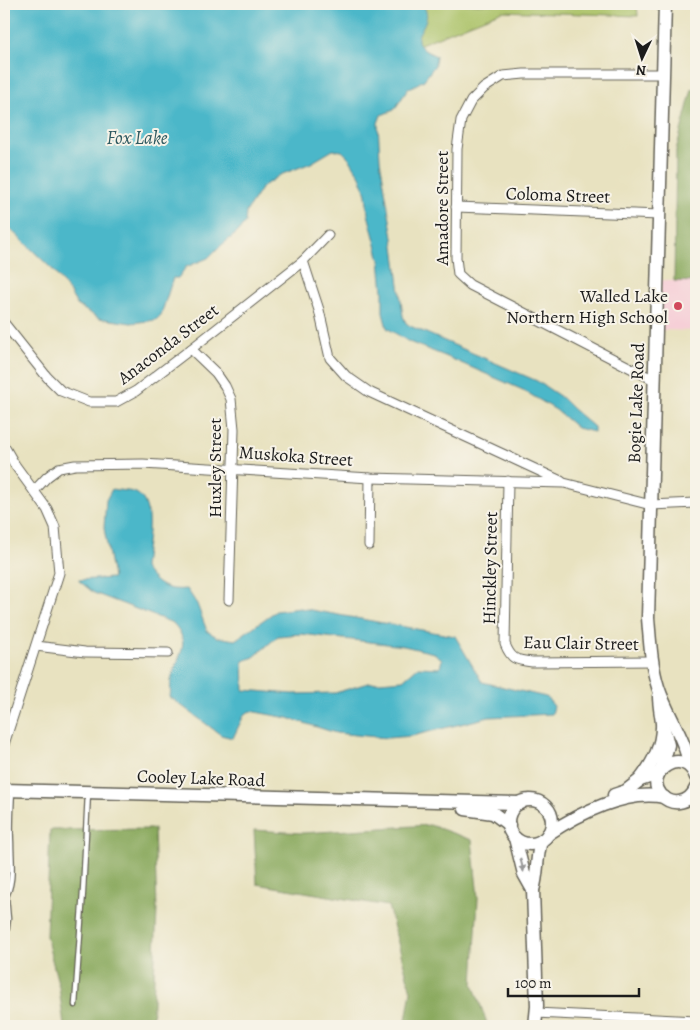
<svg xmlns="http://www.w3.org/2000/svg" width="700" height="1030" font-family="Alegreya,serif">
<rect width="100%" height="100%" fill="#f7f3e8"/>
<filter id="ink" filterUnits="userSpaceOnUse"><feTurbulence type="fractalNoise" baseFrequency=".02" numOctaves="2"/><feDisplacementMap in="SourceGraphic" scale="10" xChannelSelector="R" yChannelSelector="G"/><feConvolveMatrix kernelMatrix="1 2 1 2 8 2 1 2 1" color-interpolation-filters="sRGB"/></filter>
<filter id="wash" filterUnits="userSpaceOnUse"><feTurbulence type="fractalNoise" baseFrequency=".0096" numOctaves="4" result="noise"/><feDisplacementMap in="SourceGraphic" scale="20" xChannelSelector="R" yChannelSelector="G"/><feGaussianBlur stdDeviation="1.12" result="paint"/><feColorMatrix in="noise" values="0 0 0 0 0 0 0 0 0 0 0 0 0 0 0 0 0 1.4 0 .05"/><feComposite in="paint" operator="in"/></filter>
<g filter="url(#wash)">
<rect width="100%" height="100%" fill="#e8e2c0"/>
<path fill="#f6cfd7" d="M659,280L696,282V331L659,330Z"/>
<path fill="#abc267" stroke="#646f42" d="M257,4H637L638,16L502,11L391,56Z"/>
<g fill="#88a85c" stroke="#52623c">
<path d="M692,89H696V282L674,281L676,150Z"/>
<path d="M430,825L472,840L478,898L473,984L488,1026H405L411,991L388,906L257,884L254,830L303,833Z"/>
<path d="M154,829L157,909L152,1026H64L59,987L46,936L50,830Z"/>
</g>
<g fill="#4cb7c9" stroke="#346a72" fill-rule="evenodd">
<path d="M4,4H423C425,9 428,14 426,19C423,31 412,36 422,48C426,52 431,53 436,56L435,65L424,80L408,89L394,110L381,115L378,123L380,160L393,238L403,316L406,323L410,326L537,381L561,397L573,409L594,427V432L577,428L556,410L523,390L445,356L409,342L387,328L383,313V292L380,260L368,214L366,195L361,178L349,158L342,151L333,150L311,163L280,175L262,187L246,212L245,223L238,232L218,248L208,258L186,267L178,278H173L161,315L156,320L131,323L98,318L77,305L69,291L53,270L4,223Z"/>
<path d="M112,489C119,491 129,490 136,493C157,504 145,549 144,568C157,585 165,591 187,589L197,604L207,631L217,637L235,640L276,611L300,608L455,636L482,682L546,697L554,706L552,714L489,717L412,736L387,738L336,733L288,718L250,711L244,715L233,738L221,735L170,697C171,692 170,686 171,681C175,658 194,645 173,623L94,593L78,580L113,578L104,528L106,500ZM301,634L404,646L434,653L442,659L440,668L418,667L403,680L368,683L335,693L293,694L244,690L243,661L254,657L278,636Z"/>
</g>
</g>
<g filter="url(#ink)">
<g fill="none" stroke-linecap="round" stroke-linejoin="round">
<defs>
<g id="lane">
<path d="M4,900C15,883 11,862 11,843C10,826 11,808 12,791"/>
<path d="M4,949L8,919L6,897"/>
<path d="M75,1005L83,892L88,793"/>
</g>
<g id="street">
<path d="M456,207L659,215"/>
<path d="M303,261L319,310L330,358L346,376L369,392L561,481"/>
<path d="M4,323L47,377L61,391L89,402H116L136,391L191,349L303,261L328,235"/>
<path d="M191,349L216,373L225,386L231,399L234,429L229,600"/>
<path d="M654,380L470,285L458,274L456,258L457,149L461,120L471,101L484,88L503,76L524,74H662"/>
<path d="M4,446L15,465L47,509L55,527L59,573L4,744"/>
<path d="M508,481L505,644C511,659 515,660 532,662L653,661"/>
<path d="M34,491L47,477L59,468L75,465L143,464L370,478L564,483L651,505L696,503"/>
<path d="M369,545L370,478"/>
<path d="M36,646L85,652L168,653"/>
<path d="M536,1013L696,1021"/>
</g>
<g id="secondary">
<path d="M665,4L648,618C650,641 651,665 658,687C667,715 685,738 690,767"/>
<path d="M662,768L668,745L664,729"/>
<path d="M696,777C685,745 642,771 661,795C666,800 672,803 679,802C688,801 693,795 696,788"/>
<path d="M640,780C653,763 663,745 662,723C661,714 659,705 659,696"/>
<path d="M4,790L520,803"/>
<path d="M614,795L626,791L640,780L658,774"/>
<circle cx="530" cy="822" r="22"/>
<path d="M465,809L493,813L509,825"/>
<path d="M548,834C578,814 627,789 664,797"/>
<path d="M515,838L524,874L533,890"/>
<path d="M535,1026L537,1006L533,890C538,874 536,858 541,841"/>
</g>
</defs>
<use href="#lane" stroke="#636155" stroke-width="7"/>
<use href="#street" stroke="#636155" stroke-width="11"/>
<use href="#secondary" stroke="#636155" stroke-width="15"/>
<use href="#lane" stroke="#fff" stroke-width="4.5"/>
<use href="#street" stroke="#fff" stroke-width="9"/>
<use href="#secondary" stroke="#fff" stroke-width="12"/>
</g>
<defs><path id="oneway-solid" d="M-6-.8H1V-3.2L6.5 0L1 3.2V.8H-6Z" transform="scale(1.25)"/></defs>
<use fill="#999" href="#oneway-solid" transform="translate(522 865) rotate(76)"/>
</g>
<circle fill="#d1495b" stroke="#f7f3e8" stroke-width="2" cx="678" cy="306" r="5"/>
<g text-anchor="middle" stroke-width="4" stroke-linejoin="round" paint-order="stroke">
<g font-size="18" fill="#1c1c1c" stroke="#f7f3e8">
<text transform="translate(558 195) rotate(2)" y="6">Coloma Street</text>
<text transform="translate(442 208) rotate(-90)" y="6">Amadore Street</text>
<text transform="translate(168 344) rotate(-37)" y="6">Anaconda Street</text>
<text transform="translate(636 403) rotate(-88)" y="6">Bogie Lake Road</text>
<text transform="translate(296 456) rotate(4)" y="6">Muskoka Street</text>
<text transform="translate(215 468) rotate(-90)" y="6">Huxley Street</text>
<text transform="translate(490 568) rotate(-89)" y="6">Hinckley Street</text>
<text transform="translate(581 643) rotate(1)" y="6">Eau Clair Street</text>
<text transform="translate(201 778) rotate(2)" y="6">Cooley Lake Road</text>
</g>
<g font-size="18" fill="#1c1c1c" stroke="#f7f3e8" text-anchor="end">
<text x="668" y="302">Walled Lake<tspan x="668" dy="21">Northern High School</tspan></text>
</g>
<g font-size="19" font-style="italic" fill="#2f5a61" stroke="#f7f3e8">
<text x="137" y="144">Fox Lake</text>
</g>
</g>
<rect width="700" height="1030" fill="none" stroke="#f7f3e8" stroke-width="20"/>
<g transform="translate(642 58) rotate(184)" stroke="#f7f3e8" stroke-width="4" paint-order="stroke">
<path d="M0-4L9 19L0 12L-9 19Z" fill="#1c1c1c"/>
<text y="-8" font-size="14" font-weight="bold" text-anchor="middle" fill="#1c1c1c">N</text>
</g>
<path d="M508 988v8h131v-8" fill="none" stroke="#1c1c1c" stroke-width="2.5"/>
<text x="515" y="988" font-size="15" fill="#1c1c1c" stroke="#f7f3e8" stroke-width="4" paint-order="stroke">100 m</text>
</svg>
